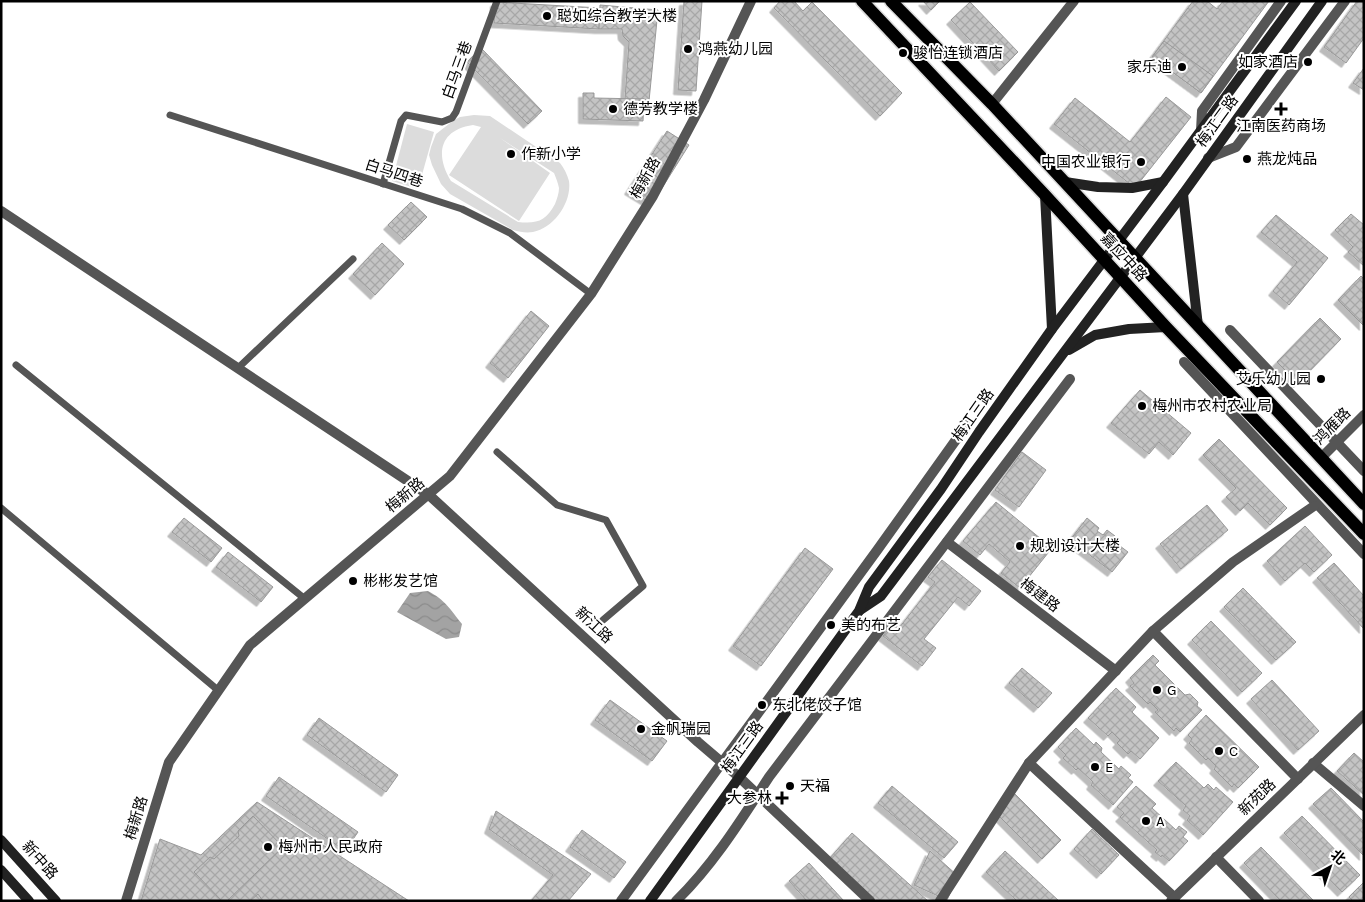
<svg xmlns="http://www.w3.org/2000/svg" width="1365" height="902" font-family="Karla,'Noto Sans SC',sans-serif">
<defs>
<pattern id="water-waves" width="16" height="10" patternUnits="userSpaceOnUse" patternTransform="scale(1.25)"><rect width="16" height="10" fill="#a3a3a3"/><path d="M0 5q4-4 8 0t8 0" fill="none" stroke="#8b8b8b"/></pattern>
<pattern id="building-cross-hatch" width="8" height="8" patternUnits="userSpaceOnUse" patternTransform="scale(1.25)"><rect width="8" height="8" fill="#c4c4c4"/><path d="M0 0l8 8M0 8l8-8" fill="none" stroke="#a7a7a7"/></pattern>
<filter id="shadow"><feDropShadow dx="-4.5" dy="4.5" stdDeviation="0" flood-color="#0004"/></filter>
</defs>
<rect width="100%" height="100%" fill="#fff"/>
<g fill="#dcdcdc" fill-rule="evenodd">
<path d="M474,115L490,116L560,163C564,168 567,174 569,181C572,202 554,228 533,232C526,233 520,232 513,230L450,194L441,184L432,165L429,155L431,147L436,134L454,120L460,117ZM473,125L481,127L449,175L519,221L550,173L500,138L554,173C556,178 558,183 559,188C559,193 557,199 555,204C546,221 537,224 518,222L451,181C435,155 439,130 473,125Z"/>
<path d="M407,124L434,132L418,189L392,181Z"/>
</g>
<path fill="url(#water-waves)" d="M428,591C445,600 450,609 462,624L459,637L446,639L397,612L410,593Z"/>
<g fill="url(#building-cross-hatch)" stroke="#999" filter="url(#shadow)">
<path d="M684,1H702L696,91L678,90Z"/>
<path d="M780,1H794L803,11L812,2L902,93L880,116L774,8Z"/>
<path d="M923,1H940L931,10Z"/>
<path d="M1193,1H1207L1217,9L1223,1H1269L1201,93L1152,57Z"/>
<path d="M1357,1H1364V38L1346,63L1324,47Z"/>
<path d="M495,2L600,8L599,29L494,23Z"/>
<path d="M970,2L1018,52L999,71L951,20Z"/>
<path d="M600,5L658,10L649,101L644,99H625L629,42L623,36L622,29H599Z"/>
<path d="M1164,41L1213,76L1201,93L1152,57Z"/>
<path d="M481,48L542,111L528,124L467,62Z"/>
<path d="M1364,68V90L1353,83Z"/>
<path d="M583,93H594V98L644,99L643,121L583,119Z"/>
<path d="M1166,97L1191,117L1135,188L1054,124L1075,98L1130,142Z"/>
<path d="M667,131L689,145L652,204L629,190Z"/>
<path d="M411,202L427,217L404,240L388,225Z"/>
<path d="M1351,214L1364,225V266L1348,252L1353,247L1335,230Z"/>
<path d="M1276,215L1328,258L1289,305L1273,291L1297,262L1261,232Z"/>
<path d="M382,243L404,264L375,295L353,274Z"/>
<path d="M1361,276L1364,279V326L1338,300Z"/>
<path d="M531,311L549,326L508,378L490,363Z"/>
<path d="M1320,318L1341,339L1298,383L1277,362Z"/>
<path d="M1140,390L1191,433L1173,455L1159,442L1149,454L1111,423Z"/>
<path d="M1219,439L1287,508L1270,525L1248,503L1240,511L1226,497L1236,488L1203,455Z"/>
<path d="M1022,452L1046,470L1019,507L995,490Z"/>
<path d="M996,502L1052,548L1020,588L1001,573L1010,562L989,544L980,555L963,541Z"/>
<path d="M1207,505L1228,530L1181,569L1160,544Z"/>
<path d="M184,518L222,548L211,562L172,532Z"/>
<path d="M1087,518L1099,528L1097,531L1103,535L1107,530L1115,536L1112,540L1128,552L1112,572L1070,540Z"/>
<path d="M1305,526L1332,555L1314,572L1305,563L1285,581L1267,561Z"/>
<path d="M805,548L833,569L761,666L733,646Z"/>
<path d="M228,552L273,587L261,602L216,567Z"/>
<path d="M942,560L981,591L969,606L958,597L924,639L936,648L922,666L883,636L893,623L899,628L935,582L928,577Z"/>
<path d="M1334,563L1364,596V629L1317,578Z"/>
<path d="M1243,588L1296,642L1276,660L1224,607Z"/>
<path d="M1211,621L1262,673L1242,692L1192,640Z"/>
<path d="M1153,655L1159,661L1155,665L1185,695L1190,694L1198,702L1197,706L1202,710L1180,732L1176,728L1174,731L1155,712L1158,710L1150,702L1148,704L1130,686L1134,683L1130,678Z"/>
<path d="M1022,668L1052,693L1038,708L1009,683Z"/>
<path d="M1272,680L1319,731L1298,750L1251,699Z"/>
<path d="M1116,688L1136,707L1132,712L1159,738L1140,759L1131,751L1128,754L1117,743L1120,740L1112,732L1108,736L1088,718Z"/>
<path d="M610,700L667,741L652,761L595,720Z"/>
<path d="M1206,715L1259,767L1238,788L1234,784L1232,787L1214,769L1216,766L1208,758L1206,760L1189,743L1192,739L1188,735Z"/>
<path d="M319,718L398,775L386,792L307,735Z"/>
<path d="M1076,728L1094,745L1096,742L1102,748L1101,752L1119,769L1121,766L1131,775L1128,778L1133,782L1113,805L1091,785L1093,782L1078,768L1076,770L1063,758L1066,755L1058,747Z"/>
<path d="M1354,753L1364,762V795L1337,771Z"/>
<path d="M1176,762L1204,788L1208,784L1214,790L1216,787L1233,802L1203,835L1187,820L1190,816L1183,810L1186,806L1158,781Z"/>
<path d="M279,777L358,832L345,851L266,796Z"/>
<path d="M892,786L958,842L944,858L878,803Z"/>
<path d="M1136,786L1156,804L1152,808L1176,830L1179,826L1187,832L1183,837L1188,841L1169,861L1162,855L1161,857L1155,852L1157,850L1120,817L1124,813L1117,807Z"/>
<path d="M1331,788L1364,822V856L1313,804Z"/>
<path d="M1013,792L1061,840L1042,859L994,811Z"/>
<path d="M257,802L409,901H141L160,839L201,855Z"/>
<path d="M496,811L591,874L568,901H531L553,875L489,829Z"/>
<path d="M253,816L283,847L227,901H222L194,872L210,857L214,859L239,836L238,831Z"/>
<path d="M1302,816L1360,875L1342,892L1284,833Z"/>
<path d="M1092,829L1119,855L1101,874L1074,849Z"/>
<path d="M582,830L626,862L614,878L570,847Z"/>
<path d="M852,833L928,901H876L829,859Z"/>
<path d="M1261,847L1314,901H1281L1244,863Z"/>
<path d="M930,851L958,876L947,900L914,885Z"/>
<path d="M1005,851L1059,901H1017L986,872Z"/>
<path d="M809,863L844,901H807L789,881Z"/>
<path d="M1364,882V901H1353L1349,897Z"/>
<path d="M258,894L263,901H250Z"/>
</g>
<g fill="none" stroke-linecap="round" stroke-linejoin="round">
<defs>
<g id="primary">
<path d="M862,1L1045,195L1166,327L1364,534"/>
<path d="M891,1L992,104L1364,504"/>
</g>
</defs>
<use href="#primary" stroke="#dbdbdb" stroke-width="15"/>
<g stroke="#555" stroke-width="7">
<path d="M170,115L462,209L510,233L591,294"/>
<path d="M383,184L401,121L406,115L442,122L452,118L456,112L497,1"/>
<path d="M16,365L305,599"/>
<path d="M238,368L353,259"/>
<path d="M497,452L557,505L606,520L643,586L603,620"/>
<path d="M1,508L219,691"/>
</g>
<g stroke="#555" stroke-width="10">
<path d="M992,104L1074,1"/>
<path d="M1201,131L1202,111L1281,1"/>
<path d="M1208,158L1236,147L1345,1"/>
<path d="M1,211L429,495L698,742L739,777"/>
<path d="M1230,330L1364,471"/>
<path d="M1184,362L1364,554"/>
<path d="M1321,458L1364,415"/>
<path d="M947,542L1116,671"/>
<path d="M1153,631L1298,779"/>
<path d="M1029,763L1175,898"/>
<path d="M1313,763L1364,806"/>
<path d="M1216,857L1259,901"/>
<path d="M621,901L878,549L968,423"/>
<path d="M676,901C713,865 741,820 769,777L1070,379"/>
</g>
<g stroke="#555" stroke-width="10">
<path d="M739,777L870,901"/>
<path d="M126,901L169,762L250,645L450,476L591,294L653,196L704,100L751,1"/>
<path d="M940,901L1029,763L1153,631L1233,562L1314,506"/>
<path d="M1171,901L1364,715"/>
</g>
<g stroke="#222" stroke-width="10">
<path d="M1065,182L1098,187L1132,188L1163,182"/>
<path d="M1183,194L1198,326"/>
<path d="M1045,195L1052,329"/>
<path d="M1069,350L1095,335L1129,329L1166,327"/>
<path d="M860,610L881,596L1183,194L1322,1"/>
<path d="M1,840L56,901"/>
<path d="M1,870L29,901"/>
<path d="M650,901L859,611L869,587L941,489L979,432L1052,329L1163,182L1296,1"/>
</g>
<use href="#primary" stroke="#000" stroke-width="12"/>
</g>
<g fill="#000" stroke="#fff" stroke-width="2">
<circle cx="547" cy="16" r="5"/>
<circle cx="688" cy="49" r="5"/>
<circle cx="903" cy="53" r="5"/>
<circle cx="1308" cy="62" r="5"/>
<circle cx="1182" cy="67" r="5"/>
<circle cx="613" cy="109" r="5"/>
<path d="M1278.5 101.5h5v5h5v5h-5v5h-5v-5h-5v-5h5z"/>
<circle cx="511" cy="154" r="5"/>
<circle cx="1247" cy="159" r="5"/>
<circle cx="1141" cy="162" r="5"/>
<circle cx="1321" cy="379" r="5"/>
<circle cx="1142" cy="406" r="5"/>
<circle cx="1020" cy="546" r="5"/>
<circle cx="353" cy="581" r="5"/>
<circle cx="831" cy="625" r="5"/>
<circle cx="1157" cy="690" r="5"/>
<circle cx="762" cy="705" r="5"/>
<circle cx="641" cy="729" r="5"/>
<circle cx="1219" cy="751" r="5"/>
<circle cx="1095" cy="767" r="5"/>
<circle cx="790" cy="786" r="5"/>
<path d="M779.5 790.5h5v5h5v5h-5v5h-5v-5h-5v-5h5z"/>
<circle cx="1146" cy="821" r="5"/>
<circle cx="268" cy="847" r="5"/>
</g>
<g text-anchor="middle" stroke-width="4" stroke-linejoin="round" paint-order="stroke">
<g font-size="15" fill="#000" stroke="#fff" text-anchor="start">
<text x="557" y="21">聪如综合教学大楼</text>
<text x="698" y="54">鸿燕幼儿园</text>
<text x="913" y="58">骏怡连锁酒店</text>
<text x="1298" y="67" text-anchor="end">如家酒店</text>
<text x="1172" y="72" text-anchor="end">家乐迪</text>
<text x="623" y="114">德芳教学楼</text>
<text x="1281" y="131" text-anchor="middle">江南医药商场</text>
<text x="521" y="159">作新小学</text>
<text x="1257" y="164">燕龙炖品</text>
<text x="1131" y="167" text-anchor="end">中国农业银行</text>
<text x="1311" y="384" text-anchor="end">艾乐幼儿园</text>
<text x="1152" y="411">梅州市农村农业局</text>
<text x="1030" y="551">规划设计大楼</text>
<text x="363" y="586">彬彬发艺馆</text>
<text x="841" y="630">美的布艺</text>
<text x="1167" y="695">G</text>
<text x="772" y="710">东北佬饺子馆</text>
<text x="651" y="734">金帆瑞园</text>
<text x="1229" y="756">C</text>
<text x="1105" y="772">E</text>
<text x="800" y="791">天福</text>
<text x="772" y="803" text-anchor="end">大参林</text>
<text x="1156" y="826">A</text>
<text x="278" y="852">梅州市人民政府</text>
</g>
<g font-size="15" fill="#000" stroke="#fff">
<text transform="translate(457 70) rotate(-70)" y="5">白马三巷</text>
<text transform="translate(1217 121) rotate(-54)" y="5">梅江二路</text>
<text transform="translate(394 173) rotate(18)" y="5">白马四巷</text>
<text transform="translate(645 178) rotate(-61)" y="5">梅新路</text>
<text transform="translate(1124 257) rotate(47)" y="5">嘉应中路</text>
<text transform="translate(973 415) rotate(-55)" y="5">梅江三路</text>
<text transform="translate(1332 426) rotate(-45)" y="5">鸿雁路</text>
<text transform="translate(405 495) rotate(-40)" y="5">梅新路</text>
<text transform="translate(1040 595) rotate(37)" y="5">梅建路</text>
<text transform="translate(594 625) rotate(43)" y="5">新江路</text>
<text transform="translate(742 747) rotate(-54)" y="5">梅江三路</text>
<text transform="translate(1257 797) rotate(-44)" y="5">新苑路</text>
<text transform="translate(136 818) rotate(-73)" y="5">梅新路</text>
<text transform="translate(40 860) rotate(48)" y="5">新中路</text>
</g>
</g>
<rect width="1365" height="902" fill="none" stroke="#000000" stroke-width="5"/>
<g transform="translate(1330 867) rotate(40)" stroke="#ffffff" stroke-width="4" paint-order="stroke">
<path d="M0-4L9 19L0 12L-9 19Z" fill="#000000"/>
<text y="-8" font-size="14" font-weight="bold" text-anchor="middle" fill="#000000">北</text>
</g>
</svg>
